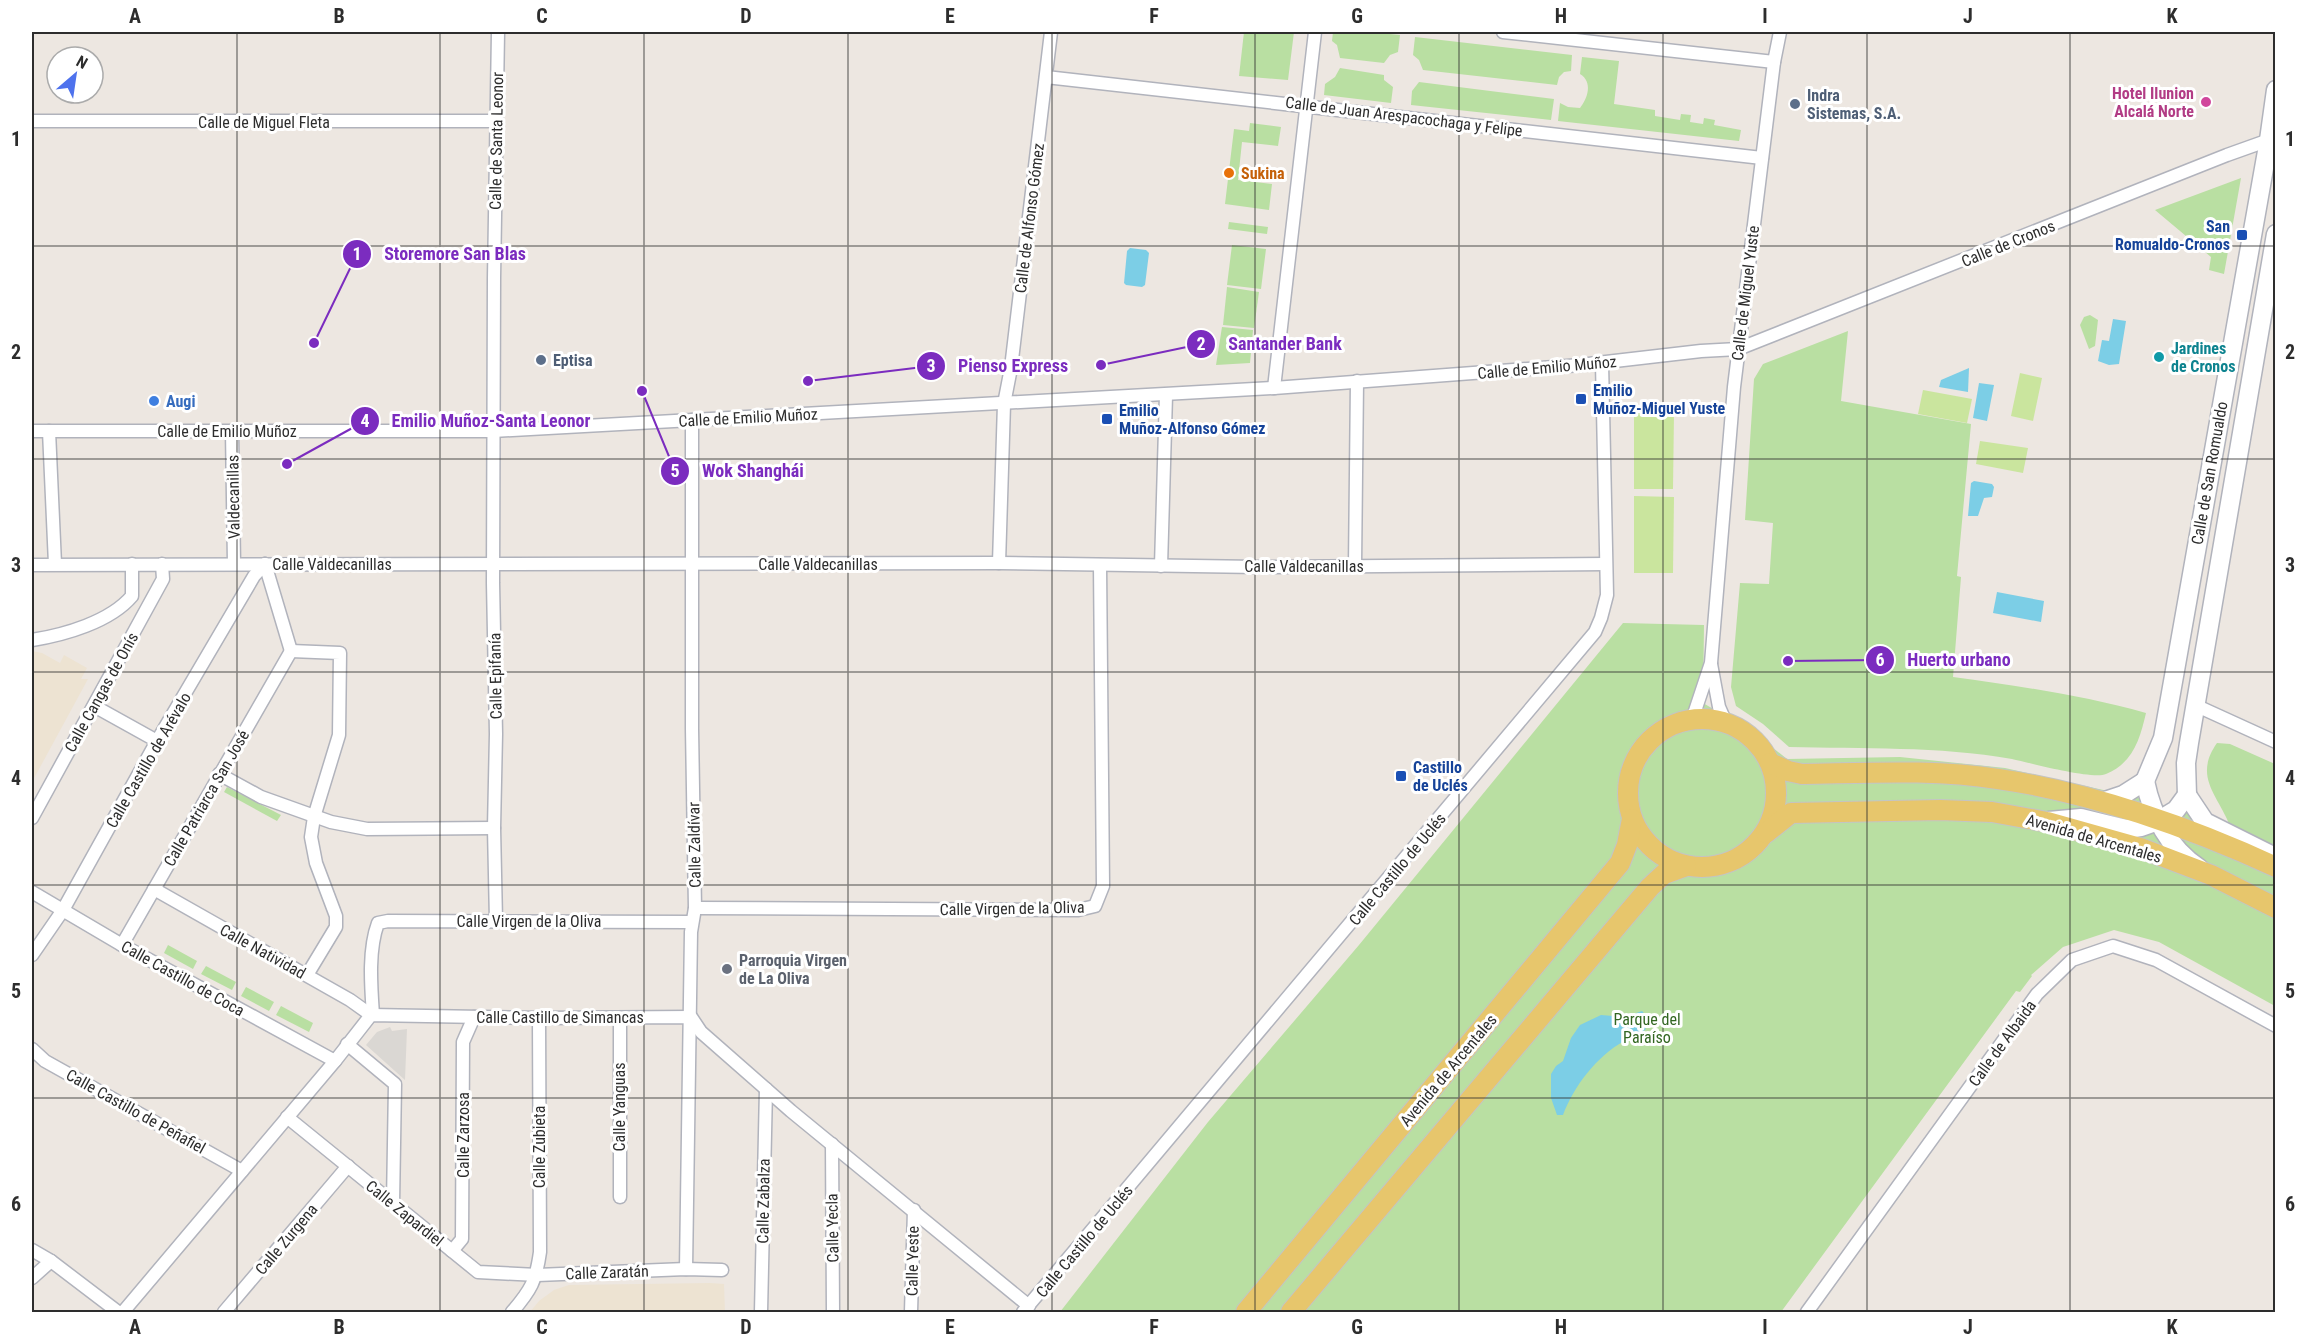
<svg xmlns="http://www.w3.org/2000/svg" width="2307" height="1344" font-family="'Roboto Condensed',sans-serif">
<rect width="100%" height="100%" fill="#ede7e1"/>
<g fill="#ede3d2">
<path d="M32,651L42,653L60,663L64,655L87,668L81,679H88L32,782Z"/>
<path d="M710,1283L724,1284L725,1312H530L539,1301L554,1290L569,1285Z"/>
</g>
<g fill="#b9dfa2">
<path d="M1244,32H1294L1288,80L1239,76Z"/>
<path d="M1333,32H1370L1400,35L1398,52L1390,55L1384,63L1340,58L1337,45L1332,41Z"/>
<path d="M1415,37L1572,55L1571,71L1564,72L1559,77L1557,85L1423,70L1419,60L1413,55Z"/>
<path d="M1582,57L1619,61L1614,104L1655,110V116L1680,120L1681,114L1691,115L1690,122L1703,124L1704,118L1715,120L1714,125L1741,130L1739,141L1558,121L1560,103L1568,107L1580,108C1588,98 1593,82 1580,74Z"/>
<path d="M1340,68L1384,75V80L1393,87L1391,103L1324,95L1325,84L1335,77Z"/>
<path d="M1419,82L1554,99L1551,120L1411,105L1412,91Z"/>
<path d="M1250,123L1281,127L1278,146L1242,142L1238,180L1272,184L1269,210L1225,204L1234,129L1249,131Z"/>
<path d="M2241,178L2224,274L2209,270L2211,257L2155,210Z"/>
<path d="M1229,222L1268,227L1267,234L1228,229Z"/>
<path d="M1232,245L1266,249L1261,289L1227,285Z"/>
<path d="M1227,287L1259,292L1254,328L1223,325Z"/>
<path d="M2090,315L2098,320L2095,346L2089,349L2080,325L2084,317Z"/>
<path d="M1222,327L1253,330L1250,363L1216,365Z"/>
<path d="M1848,331L1841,401L1971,424L1957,576L1961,577L1953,677C2018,686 2082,695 2146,713C2140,739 2133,763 2106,774C2093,780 2030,763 2012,759C1938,746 1863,749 1789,747L1763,724L1736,706L1731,687L1740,583L1769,584L1773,523L1745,520L1754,379L1763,364Z"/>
<path d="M1623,623L1704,625L1703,703L1753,732L1787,759L1900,757L2005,768L2139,798L2230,826C2218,795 2193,777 2217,743L2230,744L2275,764V1006L2159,942L2114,930L2063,947L2031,975L2032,976L2020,992L2016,991L1781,1312H1060L1208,1122L1359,945Z"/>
<path d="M227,787L281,815L277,821L224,792Z"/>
<path d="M168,945L197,961L193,969L164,953Z"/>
<path d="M206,966L236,982L232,990L201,974Z"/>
<path d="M246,987L274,1002L269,1011L241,996Z"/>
<path d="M281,1006L313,1023L309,1032L276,1015Z"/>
</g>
<g fill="#cae59e">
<path d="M2020,373L2042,378L2033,421L2011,416Z"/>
<path d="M1923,390L1972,399L1967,423L1918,414Z"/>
<path d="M1634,413H1674L1673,489H1634Z"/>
<path d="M1980,441L2028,448L2023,473L1976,464Z"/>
<path d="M1634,496L1674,497L1673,573H1634Z"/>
</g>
<path fill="#dad7d3" d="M390,1027L392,1031L407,1029L405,1080L366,1045L377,1032Z"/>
<g fill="#7ccee6">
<path d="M1130,248L1146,250L1149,253L1145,285L1142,287L1126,285L1124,283L1127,251Z"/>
<path d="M2113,319L2126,321L2119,364L2109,365L2098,361L2102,340L2109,341Z"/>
<path d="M1969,368L1968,392L1939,387L1941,380Z"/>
<path d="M1979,383L1994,385L1987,421L1973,418Z"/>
<path d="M1974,481L1992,484L1994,487L1992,497L1984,498L1978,516H1968L1971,483Z"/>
<path d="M1997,592L2044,601L2041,622L1993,613Z"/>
<path d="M1642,1011C1648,1017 1648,1023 1645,1030C1638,1035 1631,1037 1624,1041C1596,1057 1574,1086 1563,1115H1557L1551,1098V1074L1556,1066L1563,1061L1571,1038L1580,1025L1601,1015L1625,1017Z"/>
</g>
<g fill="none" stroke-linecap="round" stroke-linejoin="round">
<defs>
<g id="street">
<path d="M1503,32L1774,62"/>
<path d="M1046,77L1762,158"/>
<path d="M32,121H497"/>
<path d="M1274,388L1315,32"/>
<path d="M32,431H493L1274,388L1580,365L1701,351L1738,349L2227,155L2269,140L2272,137"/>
<path d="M49,431L55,564"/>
<path d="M232,431L234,564"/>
<path d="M999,563L1004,404L1011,368L1051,32"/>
<path d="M265,564L291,651"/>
<path d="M32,565L999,563L1258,567L1605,564"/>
<path d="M1161,566L1166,395"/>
<path d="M1355,566L1357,381"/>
<path d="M32,640C64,635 110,622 132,596V564"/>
<path d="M291,651L340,653L339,735L314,817L311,837L316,863L336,916V927L307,975"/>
<path d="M1711,664L1719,707L1726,723"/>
<path d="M94,706L157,741"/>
<path d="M2197,706L2276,742"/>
<path d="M1692,720L1711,663L1734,387L1774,62L1780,32"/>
<path d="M219,774L261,797L331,822L367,829L494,828"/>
<path d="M32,818L163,579L162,564"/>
<path d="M154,889L350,1000L371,1015"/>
<path d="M32,892L122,945L335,1061"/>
<path d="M695,908L1078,910L1095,906L1103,886L1100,565"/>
<path d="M496,921L494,828L496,734L493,583L494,278L498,32"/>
<path d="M122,945L291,651"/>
<path d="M32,955L63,910L157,741L254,576L265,564"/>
<path d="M373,1015C371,986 368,950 378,923L388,921L692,922"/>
<path d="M347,1044L395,1084L393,1203"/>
<path d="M32,1049L45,1061L242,1171"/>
<path d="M287,1117L478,1272L537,1275L686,1269L722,1270"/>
<path d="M832,1144L833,1312"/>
<path d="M620,1197V1018"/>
<path d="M32,1250L51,1261L118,1312"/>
<path d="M452,1251L462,1239L463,1042L474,1017"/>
<path d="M686,1269L691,932L695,908L692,729V420"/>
<path d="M32,1278L51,1261"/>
<path d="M123,1312L335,1061L371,1015L539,1018L691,1017L701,1032L791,1111L1029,1306"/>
<path d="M224,1312L348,1166"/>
<path d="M512,1312C531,1290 536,1281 540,1252L539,1018"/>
<path d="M761,1312L766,1089"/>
<path d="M911,1312L914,1210"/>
<path d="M1023,1312L1595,632L1601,618L1607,595L1602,363"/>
<path d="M1807,1312L2037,994L2072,960L2113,946L2156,960L2276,1026"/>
</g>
<g id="secondary">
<path d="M2145,781L2163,738L2269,140L2276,90"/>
<path d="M2145,781C2152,815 2169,849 2199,868"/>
<path d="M2187,795L2186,763L2189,743L2276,234"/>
<path d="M2187,795L2205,822L2271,855"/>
<path d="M2102,802L2123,795L2145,781"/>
<path d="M2049,821L2081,818L2126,829L2141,827L2158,821L2176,810L2187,795"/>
</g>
<g id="primary">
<circle cx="1702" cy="793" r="74"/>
<path d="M1770,763L1788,771L1802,774C1868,773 1933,769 1998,779C2090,792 2192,828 2276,867"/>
<path d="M1766,833L1791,813L1940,810L1992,812L2047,822L2143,849L2211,875L2276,908"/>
<path d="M1246,1312L1620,863L1627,845L1632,819"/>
<path d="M1291,1312L1650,887L1664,874L1686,866"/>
</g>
</defs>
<use href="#street" stroke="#b1b3bc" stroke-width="15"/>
<use href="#secondary" stroke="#b1b3bc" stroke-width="21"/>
<use href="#primary" stroke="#c4c4c4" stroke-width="22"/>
<use href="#street" stroke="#fff" stroke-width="12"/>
<use href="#secondary" stroke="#fff" stroke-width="18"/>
<use href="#primary" stroke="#e7c66c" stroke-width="20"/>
</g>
<path fill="none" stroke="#2d2d2d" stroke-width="1.5" stroke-opacity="0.55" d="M237,32V1312M440,32V1312M644,32V1312M848,32V1312M1052,32V1312M1255,32V1312M1459,32V1312M1663,32V1312M1867,32V1312M2070,32V1312M32,246H2276M32,459H2276M32,672H2276M32,885H2276M32,1098H2276"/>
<circle fill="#d1479c" stroke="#fff" stroke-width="2" cx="2206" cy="102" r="6"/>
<g fill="#5c6f8a" stroke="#fff" stroke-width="2">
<circle cx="1795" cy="104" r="6"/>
<circle cx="541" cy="360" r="6"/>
</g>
<circle fill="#e8710a" stroke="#fff" stroke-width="2" cx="1229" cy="173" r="6"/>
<g fill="#1a4fb4" stroke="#fff" stroke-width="2">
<rect x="2236" y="229" width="12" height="12" rx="3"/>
<rect x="1575" y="393" width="12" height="12" rx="3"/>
<rect x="1101" y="413" width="12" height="12" rx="3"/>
<rect x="1395" y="770" width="12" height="12" rx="3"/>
</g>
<circle fill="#0f9aa8" stroke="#fff" stroke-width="2" cx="2159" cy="357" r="6"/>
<circle fill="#3f7fe0" stroke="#fff" stroke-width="2" cx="154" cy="401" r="6"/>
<circle fill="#6b7280" stroke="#fff" stroke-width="2" cx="727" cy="969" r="6"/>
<g text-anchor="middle" stroke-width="6" stroke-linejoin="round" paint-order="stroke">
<g font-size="16" font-weight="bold" fill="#b23c85" stroke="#fff" text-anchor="end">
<text x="2194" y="99">Hotel Ilunion<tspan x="2194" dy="18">Alcalá Norte</tspan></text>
</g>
<g font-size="16" font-weight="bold" fill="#4e5e75" stroke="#fff" text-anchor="start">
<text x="1807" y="101">Indra<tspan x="1807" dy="18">Sistemas, S.A.</tspan></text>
<text x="553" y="366">Eptisa</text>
</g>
<g font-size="16" fill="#2d2d2d" stroke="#fff">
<text transform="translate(1404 116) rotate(7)" y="6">Calle de Juan Arespacochaga y Felipe</text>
<text x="264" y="128">Calle de Miguel Fleta</text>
<text transform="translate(496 141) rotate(-89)" y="6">Calle de Santa Leonor</text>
<text transform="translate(1029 218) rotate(-83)" y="6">Calle de Alfonso Gómez</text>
<text transform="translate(2008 243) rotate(-22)" y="6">Calle de Cronos</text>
<text transform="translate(1745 293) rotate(-83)" y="6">Calle de Miguel Yuste</text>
<text transform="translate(1547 367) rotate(-5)" y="6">Calle de Emilio Muñoz</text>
<text transform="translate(748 417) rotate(-3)" y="6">Calle de Emilio Muñoz</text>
<text x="227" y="437">Calle de Emilio Muñoz</text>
<text transform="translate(2209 473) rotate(-80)" y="6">Calle de San Romualdo</text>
<text transform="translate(233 497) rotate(-91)" y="6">Valdecanillas</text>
<text x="332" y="570">Calle Valdecanillas</text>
<text x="818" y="570">Calle Valdecanillas</text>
<text x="1304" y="572">Calle Valdecanillas</text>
<text transform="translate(495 676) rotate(-91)" y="6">Calle Epifanía</text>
<text transform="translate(101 692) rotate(-61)" y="6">Calle Cangas de Onís</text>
<text transform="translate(148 760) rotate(-60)" y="6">Calle Castillo de Arévalo</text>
<text transform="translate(206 798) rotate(-60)" y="6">Calle Patriarca San José</text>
<text transform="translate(2094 838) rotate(16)" y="6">Avenida de Arcentales</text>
<text transform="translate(694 845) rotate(-91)" y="6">Calle Zaldívar</text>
<text transform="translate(1397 869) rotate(-50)" y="6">Calle Castillo de Uclés</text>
<text transform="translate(1012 908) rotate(-1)" y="6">Calle Virgen de la Oliva</text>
<text x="529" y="927">Calle Virgen de la Oliva</text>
<text transform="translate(263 951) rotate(29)" y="6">Calle Natividad</text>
<text transform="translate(183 978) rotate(29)" y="6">Calle Castillo de Coca</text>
<text x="560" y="1023">Calle Castillo de Simancas</text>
<text transform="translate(2002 1043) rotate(-54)" y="6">Calle de Albaida</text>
<text transform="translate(1448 1070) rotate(-50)" y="6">Avenida de Arcentales</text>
<text transform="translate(619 1107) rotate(-90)" y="6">Calle Yanguas</text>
<text transform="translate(136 1111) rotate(29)" y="6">Calle Castillo de Peñafiel</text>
<text transform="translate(463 1135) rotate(-90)" y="6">Calle Zarzosa</text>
<text transform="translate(539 1147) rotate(-90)" y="6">Calle Zubieta</text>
<text transform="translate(763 1201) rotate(-89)" y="6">Calle Zabalza</text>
<text transform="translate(405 1213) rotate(39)" y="6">Calle Zapardiel</text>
<text transform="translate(832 1228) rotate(-91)" y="6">Calle Yecla</text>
<text transform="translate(286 1239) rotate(-50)" y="6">Calle Zurgena</text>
<text transform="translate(1084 1241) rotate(-50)" y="6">Calle Castillo de Uclés</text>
<text transform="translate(912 1261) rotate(-89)" y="6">Calle Yeste</text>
<text transform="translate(607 1272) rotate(-2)" y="6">Calle Zaratán</text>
</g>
<g font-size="16" font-weight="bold" fill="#c56008" stroke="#fff" text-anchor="start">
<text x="1241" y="179">Sukina</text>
</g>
<g font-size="16" font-weight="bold" fill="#164399" stroke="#fff" text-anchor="start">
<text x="2230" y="232" text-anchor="end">San<tspan x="2230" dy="18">Romualdo-Cronos</tspan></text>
<text x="1593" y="396">Emilio<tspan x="1593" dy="18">Muñoz-Miguel Yuste</tspan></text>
<text x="1119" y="416">Emilio<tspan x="1119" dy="18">Muñoz-Alfonso Gómez</tspan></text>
<text x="1413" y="773">Castillo<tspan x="1413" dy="18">de Uclés</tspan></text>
</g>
<g font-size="16" font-weight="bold" fill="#0d838f" stroke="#fff" text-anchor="start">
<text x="2171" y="354">Jardines<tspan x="2171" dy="18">de Cronos</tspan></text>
</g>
<g font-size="16" font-weight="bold" fill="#366cbe" stroke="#fff" text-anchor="start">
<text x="166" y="407">Augi</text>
</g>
<g font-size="16" font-weight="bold" fill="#5b616d" stroke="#fff" text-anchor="start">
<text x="739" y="966">Parroquia Virgen<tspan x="739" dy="18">de La Oliva</tspan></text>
</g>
<g font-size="16" fill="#326621" stroke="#fff">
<text x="1647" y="1025">Parque del<tspan x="1647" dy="18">Paraíso</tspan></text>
</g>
</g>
<path fill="none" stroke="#7b2cbf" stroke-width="2" d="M314 343L357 254M1101 365L1201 344M808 381L931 366M287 464L365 421M642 391L675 471M1788 661L1880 660"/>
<g fill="#7b2cbf" stroke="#fff" stroke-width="2">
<circle cx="314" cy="343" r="6"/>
<circle cx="1101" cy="365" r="6"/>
<circle cx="808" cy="381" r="6"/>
<circle cx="287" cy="464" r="6"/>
<circle cx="642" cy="391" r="6"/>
<circle cx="1788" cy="661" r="6"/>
<circle cx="357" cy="254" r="15"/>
<circle cx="1201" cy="344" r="15"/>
<circle cx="931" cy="366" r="15"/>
<circle cx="365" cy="421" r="15"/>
<circle cx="675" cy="471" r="15"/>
<circle cx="1880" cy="660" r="15"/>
</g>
<g font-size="18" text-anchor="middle" font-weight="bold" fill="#fff">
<text x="357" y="260">1</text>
<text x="1201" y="350">2</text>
<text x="931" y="372">3</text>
<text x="365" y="427">4</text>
<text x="675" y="477">5</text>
<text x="1880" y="666">6</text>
</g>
<g font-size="18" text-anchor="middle" font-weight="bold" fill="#7b2cbf" stroke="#fff" stroke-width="6" stroke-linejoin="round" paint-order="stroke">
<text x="455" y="260">Storemore San Blas</text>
<text x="1285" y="350">Santander Bank</text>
<text x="1013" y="372">Pienso Express</text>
<text x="491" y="427">Emilio Muñoz-Santa Leonor</text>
<text x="753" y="477">Wok Shanghái</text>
<text x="1959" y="666">Huerto urbano</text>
</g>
<rect width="2307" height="1344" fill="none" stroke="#ffffff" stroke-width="66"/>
<g transform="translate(75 75) rotate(29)"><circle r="28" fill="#ffffff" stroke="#ababab" stroke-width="1.5"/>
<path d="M0-4.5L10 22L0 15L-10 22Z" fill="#4e72ed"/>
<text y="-9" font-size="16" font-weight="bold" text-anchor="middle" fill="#2d2d2d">N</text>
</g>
<rect x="33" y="33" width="2241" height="1278" fill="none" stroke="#2d2d2d" stroke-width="2"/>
<g font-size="20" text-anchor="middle" font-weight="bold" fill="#2d2d2d">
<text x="135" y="23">A</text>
<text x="339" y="23">B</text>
<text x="542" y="23">C</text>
<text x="746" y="23">D</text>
<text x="950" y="23">E</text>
<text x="1154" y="23">F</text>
<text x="1357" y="23">G</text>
<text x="1561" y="23">H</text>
<text x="1765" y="23">I</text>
<text x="1968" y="23">J</text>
<text x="2172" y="23">K</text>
<text x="16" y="146">1</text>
<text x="2290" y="146">1</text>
<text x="16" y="359">2</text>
<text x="2290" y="359">2</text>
<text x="16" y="572">3</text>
<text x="2290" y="572">3</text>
<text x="16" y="785">4</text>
<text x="2290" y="785">4</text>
<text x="16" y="998">5</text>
<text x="2290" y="998">5</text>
<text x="16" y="1211">6</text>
<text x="2290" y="1211">6</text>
<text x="135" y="1334">A</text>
<text x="339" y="1334">B</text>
<text x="542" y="1334">C</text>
<text x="746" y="1334">D</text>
<text x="950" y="1334">E</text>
<text x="1154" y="1334">F</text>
<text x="1357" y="1334">G</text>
<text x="1561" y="1334">H</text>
<text x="1765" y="1334">I</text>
<text x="1968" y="1334">J</text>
<text x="2172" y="1334">K</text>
</g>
</svg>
